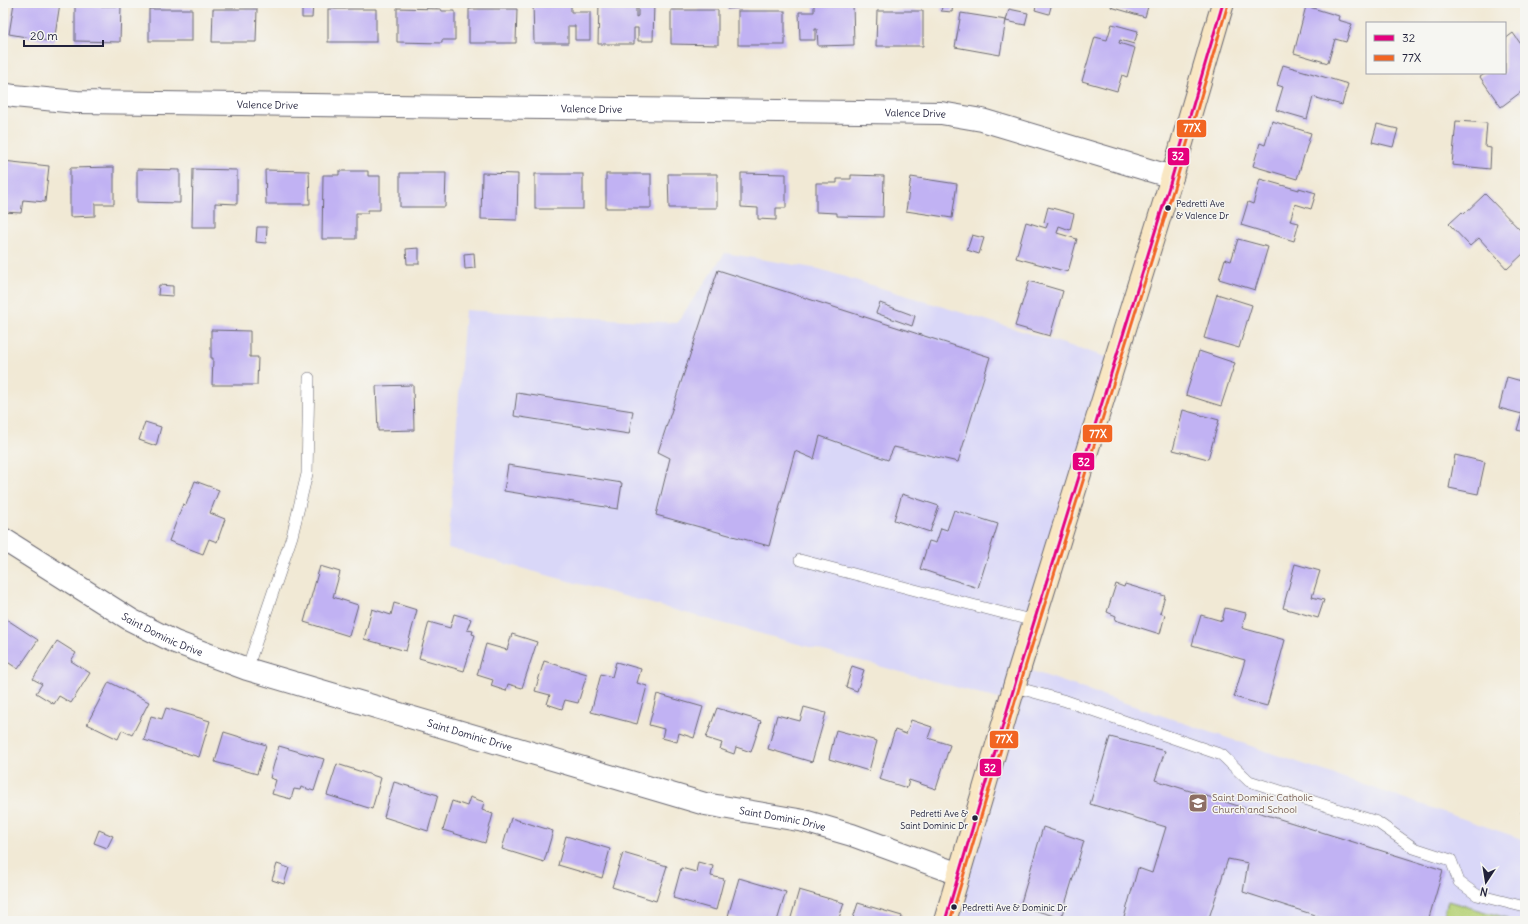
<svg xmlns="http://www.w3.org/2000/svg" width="1528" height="924" font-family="Delius,sans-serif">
<rect width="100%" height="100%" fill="#f6f6f2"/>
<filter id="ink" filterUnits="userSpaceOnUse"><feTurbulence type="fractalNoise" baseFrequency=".025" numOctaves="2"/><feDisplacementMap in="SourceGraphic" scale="8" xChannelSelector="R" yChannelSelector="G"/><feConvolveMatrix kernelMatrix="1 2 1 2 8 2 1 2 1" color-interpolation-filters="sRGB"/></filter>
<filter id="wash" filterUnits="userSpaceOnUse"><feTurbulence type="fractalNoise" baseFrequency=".012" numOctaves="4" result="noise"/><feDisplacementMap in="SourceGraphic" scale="16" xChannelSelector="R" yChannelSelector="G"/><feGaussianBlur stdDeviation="0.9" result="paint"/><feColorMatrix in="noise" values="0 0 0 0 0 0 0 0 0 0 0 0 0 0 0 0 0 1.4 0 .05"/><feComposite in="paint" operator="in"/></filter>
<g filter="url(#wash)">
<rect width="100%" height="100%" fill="#f1e9d5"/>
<path fill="#d9d7f8" d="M725,253L819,269L1116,360L1020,667L1525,840V921H945L1010,702L448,548L465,310L677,323Z"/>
<path fill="#b6d177" stroke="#6c7a59" d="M1448,901L1507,918L1506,921H1442Z"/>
<g id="blocks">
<g fill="#c1b2f3">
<path d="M14,3H60L54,42L9,34Z"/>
<path d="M302,3H313L312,18H302Z"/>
<path d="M533,3H571V12H590V40H575V26H568V43H534Z"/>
<path d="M599,3H636V17L638,16V3H654L653,41H638V28H634V44H598Z"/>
<path d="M727,3H738V8L727,9Z"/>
<path d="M814,3H853L854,45L818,46L817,29H815V40H800L799,12H814Z"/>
<path d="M943,3H953L952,12L941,11Z"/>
<path d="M1037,3H1052L1049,14L1035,10Z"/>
<path d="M1112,3H1149L1145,17L1111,7Z"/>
<path d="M75,6H121L120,42L75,41Z"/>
<path d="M1306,6L1339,16L1338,20L1352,24L1346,42L1335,39L1328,63L1294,53Z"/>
<path d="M397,8L441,9L442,11H455V40H442V43L397,42Z"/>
<rect x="149" y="9" width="43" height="32"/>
<path d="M213,9H257L256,42H212Z"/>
<rect x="328" y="9" width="48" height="33"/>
<path d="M469,9H517L516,43H469Z"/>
<path d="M1009,9L1028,13L1025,25L1006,21Z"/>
<path d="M671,10H718V45L671,44Z"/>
<rect x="738" y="11" width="47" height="34"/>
<path d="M877,11H923V46H876Z"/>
<path d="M961,13L1006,20L1000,55L955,47Z"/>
<path d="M1112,24L1138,31L1134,44L1120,40L1119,43L1135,48L1127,77L1122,75L1117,91L1082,81L1095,37L1107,40Z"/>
<path d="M1513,33L1525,50V89L1501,107L1480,77L1486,73H1505V39Z"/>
<path d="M1283,65L1348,84L1342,105L1313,97L1307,119L1276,110L1283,87L1277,85Z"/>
<path d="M1272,121L1311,133L1297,179L1253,166L1260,143L1265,145Z"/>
<path d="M1456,121L1487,123L1485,147L1491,148L1490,169L1452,165Z"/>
<path d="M1377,124L1398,129L1393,147L1372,142Z"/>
<path d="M3,161L49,166L45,202L23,200L21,213L3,212Z"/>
<path d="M114,167V204H95V216L70,217V168Z"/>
<path d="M137,169L180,170V203L137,202Z"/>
<path d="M193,169L237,170V204L215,203V227H192Z"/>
<path d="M265,170L309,171L310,204H266Z"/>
<path d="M339,171H368V176H380V210H368V213H356V239H322L323,175H339Z"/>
<path d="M400,173H446L445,207H400Z"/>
<path d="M482,173L518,174L517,220L481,219Z"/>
<path d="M741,173L786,174V208H776V220L758,219V208L741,207Z"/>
<rect x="535" y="174" width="48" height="35"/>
<rect x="606" y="174" width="45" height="34"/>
<path d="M668,174H717V208H669Z"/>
<path d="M851,175L884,176L883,217L837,216V213L816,212V183H837V179H851Z"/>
<path d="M911,177L957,184L952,218L906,211Z"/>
<path d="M1260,179L1299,190V188L1316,193L1311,209L1295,204L1290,221L1299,223L1294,241L1241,225L1248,202L1253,204Z"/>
<path d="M1485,194L1525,235V252L1507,269L1479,238L1470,246L1449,224L1462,212L1464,214Z"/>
<path d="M1048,207L1074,214L1070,230L1059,226L1057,233L1077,239L1068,272L1016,258L1026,222L1046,228L1048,223L1044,222Z"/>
<path d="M257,227H267L266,243L256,242Z"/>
<path d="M972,235L984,238L979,254L967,250Z"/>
<path d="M1238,239L1268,247L1255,290L1219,279L1225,259L1231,261Z"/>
<path d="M419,248V264H407L406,249Z"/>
<path d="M474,253L475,268L465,269L464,254Z"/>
<path d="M718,270L990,357L958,462L894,447L888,460L820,436L814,459L795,451L769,546L656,515L670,458L658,452Z"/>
<path d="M1029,281L1063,291L1050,336L1015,326Z"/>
<path d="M159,285L173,286V296L158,295Z"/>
<path d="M1217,294L1252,305L1239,348L1204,338Z"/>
<path d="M880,303L915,316L912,326L876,313Z"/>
<path d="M211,330L250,331V357H258L257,385H212L213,358H211Z"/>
<path d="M1199,351L1235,363L1221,406L1186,395Z"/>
<path d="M1507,377L1525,382V432L1517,430L1522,414L1499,408Z"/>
<path d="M413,385L414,430L378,431L376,386Z"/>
<path d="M517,393L633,411L629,434L514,416Z"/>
<path d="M1183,410L1219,420L1208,459L1173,450Z"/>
<path d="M145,422L161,427L156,446L139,440Z"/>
<path d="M1455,455L1485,462L1478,494L1449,488Z"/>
<path d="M508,465L622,483L618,509L504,491Z"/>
<path d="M195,481L219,490L210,513L225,519L217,542L209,539L203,554L169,541L183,504L186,505Z"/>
<path d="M902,494L939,506L930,532L894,520Z"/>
<path d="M954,510L998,524L978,588L920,569L929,541L936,543L941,528L947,530Z"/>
<path d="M1295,564L1320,571L1312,597L1324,600L1318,618L1283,608Z"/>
<path d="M320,566L340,572L333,597L358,605L349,636L304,622Z"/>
<path d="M1116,584L1124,587L1125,584L1165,596L1160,613L1165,615L1160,634L1115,620L1116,616L1107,612Z"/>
<path d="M394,603L417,610L406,651L364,639L372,609L391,615Z"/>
<path d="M1225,608L1246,613L1242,628L1285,640L1267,706L1234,697L1245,660L1192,645L1201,615L1222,621Z"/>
<path d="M454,614L471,619L467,630L473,631L472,634L475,635L464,671L419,658L429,622L450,628Z"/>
<path d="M3,617L38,640L18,669L3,659Z"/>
<path d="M512,634L537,642L522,688L508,684L506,691L491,686L493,680L477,675L486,644L507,650Z"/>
<path d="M57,641L76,653L71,661L90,673L71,703L59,696L54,704L36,693L42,684L33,679Z"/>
<path d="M544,661L587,674L578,703L565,700L562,709L547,704L550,695L535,691Z"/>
<path d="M616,662L641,669L637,683L647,686L637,724L591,712L601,674L612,677Z"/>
<path d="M852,666L864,670L857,691L846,687Z"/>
<path d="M109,682L149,702L132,735L122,730L118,739L87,724Z"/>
<path d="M657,694L703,707L694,738L679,733L677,742L662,738L664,729L649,725Z"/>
<path d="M804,707L826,713L812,762L768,749L777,715L800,721Z"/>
<path d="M166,708L210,721L199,757L144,740L151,716L162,719Z"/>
<path d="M717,708L761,721L751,752L736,747L734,754L720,749L722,743L706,738Z"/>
<path d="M911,720L932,727L928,738L950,745L936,789L909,780L907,788L879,779L895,730L906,734Z"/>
<path d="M836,730L877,741L869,771L829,759Z"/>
<path d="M224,732L266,745L257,774L215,762Z"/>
<path d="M1110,737L1165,751L1155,780L1443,870L1428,921H1330V920L1243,892L1248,863L1228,859L1208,921H1123L1138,868L1152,873L1166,827L1090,804Z"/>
<path d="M279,746L324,759L314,791L301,787L300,790L294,789L291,799L272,794L276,780L270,778Z"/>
<path d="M337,764L381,778L372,809L327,795Z"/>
<path d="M394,782L438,795L428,831L384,817Z"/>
<path d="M470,797L484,802L482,810L493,814L485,843L443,830L452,801L467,806Z"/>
<path d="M1525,802V815L1521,813Z"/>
<path d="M511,818L553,831L544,862L502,849Z"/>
<path d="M1043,827L1084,841L1061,918L1020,906Z"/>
<path d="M99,830L113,836L107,848L94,843Z"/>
<path d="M566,836L610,849L602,878L558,865Z"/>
<path d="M623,853L667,866L656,901L612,887Z"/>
<path d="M698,862L713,866L711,876L724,879L716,910L673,898L681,868L696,872Z"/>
<path d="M277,864L289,868L284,884L272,880Z"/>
<path d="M739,878L786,892L777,921H743L728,916Z"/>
<path d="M799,890L844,903L838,921H790Z"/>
<path d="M858,903L902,916L901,921H852Z"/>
</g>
</g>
</g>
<g filter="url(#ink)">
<use href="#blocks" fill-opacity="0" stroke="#6a6871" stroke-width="1"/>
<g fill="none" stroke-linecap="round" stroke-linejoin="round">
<defs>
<g id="lane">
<path d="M800,560L1034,621"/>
<path d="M247,669L292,536L307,474L309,378"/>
<path d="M1015,687L1066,701L1222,755L1249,781L1377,822L1414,848L1451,860L1459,882L1477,895L1525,907"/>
</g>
<g id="street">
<path id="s1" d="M3,94L14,96L77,102L941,113L982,120L1172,177"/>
<path id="s2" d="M3,539L131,620L175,642L247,669L705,804L804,821L852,835L959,874"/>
</g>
<path id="secondary" d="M945,921L1020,667L1172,177L1223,3"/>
</defs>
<use href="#lane" stroke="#6a6871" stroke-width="12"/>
<use href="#street" stroke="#6a6871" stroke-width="24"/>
<use href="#secondary" stroke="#6a6871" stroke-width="24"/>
<use href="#lane" stroke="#fff" stroke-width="11"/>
<use href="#street" stroke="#fff" stroke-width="22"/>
<use href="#secondary" stroke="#f9e7c3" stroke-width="22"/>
<defs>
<path id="bus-1" d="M945,921L1020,667L1172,177L1223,3"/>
<path id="bus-2" d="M950,921L1025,668L1177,178L1228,4"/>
</defs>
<use href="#bus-1" stroke="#f6f6f2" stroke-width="6"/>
<use href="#bus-2" stroke="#f6f6f2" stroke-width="6"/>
<use href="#bus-1" stroke="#e5007d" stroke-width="3"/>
<use href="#bus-2" stroke="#f26522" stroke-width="3"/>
</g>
</g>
<defs>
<symbol id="school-square" viewBox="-11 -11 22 22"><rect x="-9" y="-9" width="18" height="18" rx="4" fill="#8d6e63" stroke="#f6f6f2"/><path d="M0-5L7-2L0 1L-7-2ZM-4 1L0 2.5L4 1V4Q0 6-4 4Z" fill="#fff"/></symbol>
</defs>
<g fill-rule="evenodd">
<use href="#school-square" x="1187" y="792" width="22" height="22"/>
</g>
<g fill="#22223b" stroke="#f6f6f2" stroke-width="1.5">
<circle cx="1168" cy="208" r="3.5"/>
<circle cx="975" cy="818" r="3.5"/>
<circle cx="954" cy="907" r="3.5"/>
</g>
<g text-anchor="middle" stroke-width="3" stroke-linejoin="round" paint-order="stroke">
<g font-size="9" fill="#22223b" stroke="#f6f6f2" text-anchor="start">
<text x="1176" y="207">Pedretti Ave<tspan x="1176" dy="12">&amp; Valence Dr</tspan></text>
<text x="968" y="817" text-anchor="end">Pedretti Ave &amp;<tspan x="968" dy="12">Saint Dominic Dr</tspan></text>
<text x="962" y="911">Pedretti Ave &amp; Dominic Dr</text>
</g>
<g font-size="10" fill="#22223b" stroke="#f6f6f2">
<text dy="4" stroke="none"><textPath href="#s1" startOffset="265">Valence Drive</textPath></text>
<text dy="4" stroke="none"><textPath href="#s1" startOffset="589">Valence Drive</textPath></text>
<text dy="4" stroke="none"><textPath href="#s1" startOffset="913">Valence Drive</textPath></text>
<text dy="4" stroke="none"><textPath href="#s2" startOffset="186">Saint Dominic Drive</textPath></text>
<text dy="4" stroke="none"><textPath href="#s2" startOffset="510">Saint Dominic Drive</textPath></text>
<text dy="4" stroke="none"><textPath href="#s2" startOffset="834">Saint Dominic Drive</textPath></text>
</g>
<g font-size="10" fill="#785e54" stroke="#f6f6f2" text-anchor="start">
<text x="1212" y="801">Saint Dominic Catholic<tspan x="1212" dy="12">Church and School</tspan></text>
</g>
</g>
<g stroke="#f6f6f2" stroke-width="1.5">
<rect x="1176" y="119" width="31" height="19" rx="4" fill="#f26522"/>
<rect x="1167" y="147" width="23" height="19" rx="4" fill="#e5007d"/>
<rect x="1082" y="424" width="31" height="19" rx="4" fill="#f26522"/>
<rect x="1072" y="452" width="23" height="19" rx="4" fill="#e5007d"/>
<rect x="989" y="730" width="30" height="19" rx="4" fill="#f26522"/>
<rect x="979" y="758" width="23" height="19" rx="4" fill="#e5007d"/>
</g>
<g font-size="11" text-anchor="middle" font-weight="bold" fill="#fff">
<text x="1192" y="132">77X</text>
<text x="1178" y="160">32</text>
<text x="1098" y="438">77X</text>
<text x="1084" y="466">32</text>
<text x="1004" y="743">77X</text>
<text x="990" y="772">32</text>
</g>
<rect width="1528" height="924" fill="none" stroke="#f6f6f2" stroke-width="16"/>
<rect x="1366" y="22" width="140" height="52" fill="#f6f6f2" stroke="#a1a1a9"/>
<rect x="1374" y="35" width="20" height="6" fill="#e5007d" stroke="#a1a1a9"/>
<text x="1402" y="42" font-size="12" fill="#22223b">32</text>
<rect x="1374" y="55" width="20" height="6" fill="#f26522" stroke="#a1a1a9"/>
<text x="1402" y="62" font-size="12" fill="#22223b">77X</text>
<g transform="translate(1486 882) rotate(192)" stroke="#f6f6f2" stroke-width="3" paint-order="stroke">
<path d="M0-3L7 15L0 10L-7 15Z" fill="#22223b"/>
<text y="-6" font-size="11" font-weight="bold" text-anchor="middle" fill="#22223b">N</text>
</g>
<path d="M24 40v6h79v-6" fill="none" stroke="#22223b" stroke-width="2"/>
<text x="30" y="40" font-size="12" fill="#22223b" stroke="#f6f6f2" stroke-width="3" paint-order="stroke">20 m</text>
</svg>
